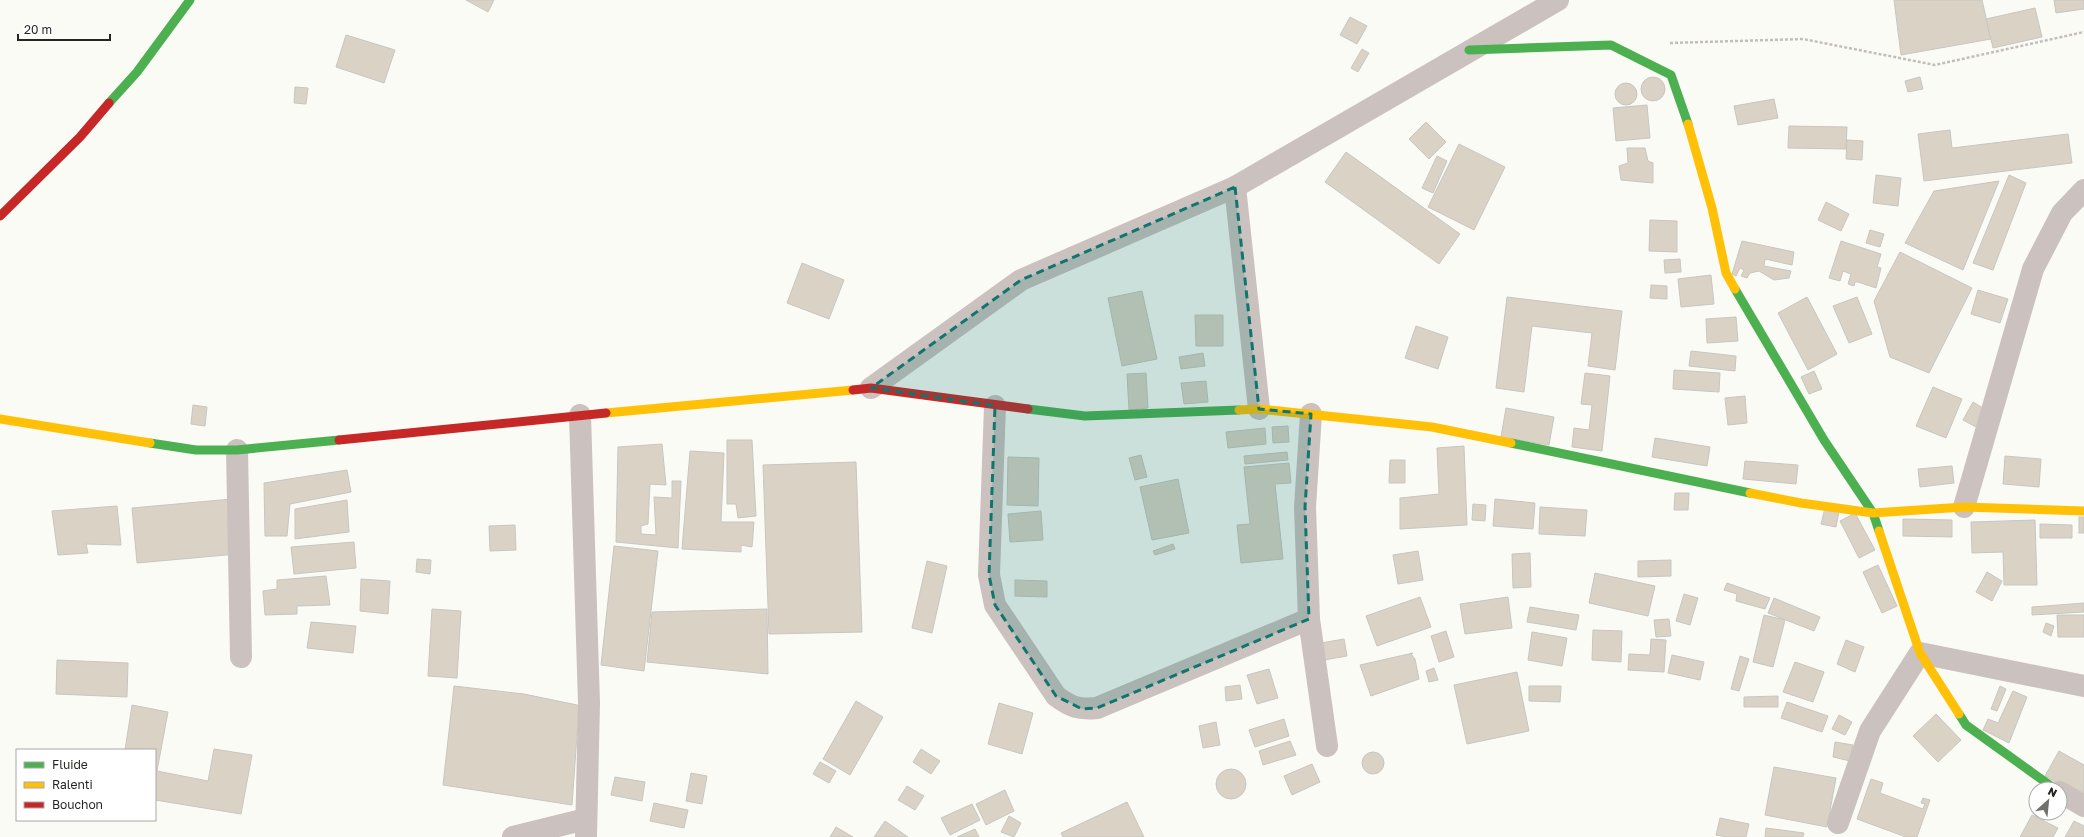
<svg xmlns="http://www.w3.org/2000/svg" width="2084" height="837" font-family="'Golos Text',sans-serif">
<rect width="100%" height="100%" fill="#fbfbf6"/>
<g fill="#dbd2c6" stroke="#c7c6c2">
<path d="M466,0H494L488,12Z"/>
<path d="M1894,0H1982L1991,39L1901,55Z"/>
<path d="M2054,0H2084V9L2056,13Z"/>
<path d="M2035,8L2042,37L1993,48L1986,19Z"/>
<path d="M1350,17L1367,26L1357,44L1340,35Z"/>
<path d="M346,35L395,50L384,83L336,67Z"/>
<path d="M1362,49L1369,53L1358,72L1351,68Z"/>
<circle cx="1653" cy="89" r="12"/>
<path d="M1920,77L1923,89L1908,92L1905,81Z"/>
<circle cx="1626" cy="94" r="11"/>
<path d="M295,87L308,88L306,104L294,103Z"/>
<path d="M1774,99L1778,118L1738,125L1734,106Z"/>
<path d="M1647,105L1650,138L1616,141L1613,108Z"/>
<path d="M1426,122L1446,142L1429,159L1409,139Z"/>
<path d="M1789,126L1847,127L1846,149L1788,148Z"/>
<path d="M1950,130L1952,148L2068,134L2072,163L1924,181L1918,134Z"/>
<path d="M1847,140L1863,141L1862,160L1846,159Z"/>
<path d="M1459,144L1505,167L1474,230L1428,207Z"/>
<path d="M1627,148H1645L1648,161L1653,163V183L1621,180L1619,166L1628,163Z"/>
<path d="M1346,152L1460,234L1439,264L1325,182Z"/>
<path d="M1437,156L1447,161L1433,193L1422,188Z"/>
<path d="M1876,175L1901,178L1898,206L1873,203Z"/>
<path d="M2009,175L2026,183L1993,270L1973,263Z"/>
<path d="M1999,181L1963,270L1905,243L1934,191Z"/>
<path d="M1826,202L1849,214L1841,231L1818,220Z"/>
<path d="M1650,220L1677,221V252L1649,251Z"/>
<path d="M1870,230L1884,234L1880,247L1866,243Z"/>
<path d="M1742,241L1794,252L1792,265L1765,259L1764,266L1791,271L1789,278L1774,280L1759,271L1750,273L1747,278L1741,276L1744,270L1740,268L1736,276L1732,274Z"/>
<path d="M1841,241L1881,254L1877,267L1881,268L1876,288L1858,282H1855L1854,286L1848,284L1851,274L1843,271L1840,281L1829,278Z"/>
<path d="M1900,252L1972,288L1929,373L1890,357L1874,301Z"/>
<path d="M1680,259L1681,272L1665,273L1664,260Z"/>
<path d="M802,263L844,280L829,319L787,303Z"/>
<path d="M1711,275L1714,304L1681,307L1678,279Z"/>
<path d="M1651,285L1667,286V299L1650,298Z"/>
<path d="M1978,290L2008,299L2000,323L1971,314Z"/>
<path d="M1142,291L1157,359L1122,366L1108,298Z"/>
<path d="M1507,297L1622,311L1615,370L1588,366L1592,333L1532,326L1524,392L1496,388Z"/>
<path d="M1807,297L1837,354L1808,370L1778,313Z"/>
<path d="M1857,297L1872,334L1849,343L1833,306Z"/>
<path d="M1195,315H1223V346H1196Z"/>
<path d="M1736,317L1738,341L1707,343L1706,319Z"/>
<path d="M1416,326L1448,337L1438,369L1405,358Z"/>
<path d="M1691,351L1736,356L1735,371L1689,366Z"/>
<path d="M1203,353L1205,366L1181,369L1179,357Z"/>
<path d="M1674,370L1720,373L1719,392L1673,389Z"/>
<path d="M1814,371L1822,389L1809,394L1801,377Z"/>
<path d="M1146,373L1148,408L1129,410L1127,374Z"/>
<path d="M1585,373L1610,376L1602,451L1572,447L1574,428L1589,430L1592,405L1581,404Z"/>
<path d="M1206,381L1208,402L1184,404L1181,383Z"/>
<path d="M1933,387L1962,399L1946,438L1916,426Z"/>
<path d="M1745,396L1747,423L1728,425L1725,398Z"/>
<path d="M1973,402L1986,410L1976,427L1963,420Z"/>
<path d="M193,405L207,407L205,426L191,424Z"/>
<path d="M1506,408L1554,417L1549,445L1501,437Z"/>
<path d="M1288,426L1289,442L1273,443L1272,427Z"/>
<path d="M1265,428L1266,444L1228,448L1226,432Z"/>
<path d="M1655,438L1710,447L1707,466L1652,457Z"/>
<path d="M727,440H752L756,516L738,518L736,504H727Z"/>
<path d="M662,444L666,485L650,484L648,524L641,526V534L656,535L654,497L672,498V481H681L678,548L616,542L618,447Z"/>
<path d="M1464,446L1467,525L1400,529V498L1439,494L1437,448Z"/>
<path d="M690,451L724,453L721,522H754L752,547L741,545V552L682,549Z"/>
<path d="M1287,452L1288,460L1245,464L1244,456Z"/>
<path d="M1141,455L1147,477L1135,480L1129,458Z"/>
<path d="M2005,456L2041,459L2039,487L2003,484Z"/>
<path d="M1008,457L1039,458L1038,506L1007,505Z"/>
<path d="M1390,460H1405V483H1389Z"/>
<path d="M1745,461L1798,465L1796,484L1743,479Z"/>
<path d="M856,462L862,632L769,634L763,465Z"/>
<path d="M1289,463L1291,483L1275,484L1283,559L1241,563L1237,525L1250,524L1244,467Z"/>
<path d="M1952,466L1954,483L1920,487L1918,469Z"/>
<path d="M347,470L351,492L290,504L287,536H265L264,483Z"/>
<path d="M1178,479L1189,533L1152,540L1140,487Z"/>
<path d="M1675,493H1689L1688,510H1674Z"/>
<path d="M232,499L237,554L137,563L132,508Z"/>
<path d="M1495,499L1535,503L1533,529L1493,526Z"/>
<path d="M347,500L349,532L295,539V509Z"/>
<path d="M1473,504L1486,505L1485,521L1472,520Z"/>
<path d="M117,506L121,545L86,544L88,553L58,555L52,511Z"/>
<path d="M1540,507L1587,510L1585,536L1539,534Z"/>
<path d="M1825,508L1839,511L1836,527L1821,524Z"/>
<path d="M1041,511L1043,540L1010,542L1008,514Z"/>
<path d="M1855,513L1875,550L1859,558L1840,521Z"/>
<rect x="2079" y="517" width="5" height="16"/>
<path d="M1903,519L1952,520V537L1903,536Z"/>
<path d="M2035,520L2037,585H2004L2003,552L1972,553L1971,522Z"/>
<path d="M2040,524L2072,525V538H2040Z"/>
<path d="M515,525L516,550L490,551L489,526Z"/>
<path d="M354,542L356,568L294,574L291,547Z"/>
<path d="M1173,544L1175,549L1155,555L1153,551Z"/>
<path d="M614,546L658,551L644,671L601,665Z"/>
<path d="M1418,551L1423,580L1398,584L1393,555Z"/>
<path d="M1530,553L1531,587L1513,588L1512,554Z"/>
<path d="M417,559L431,560L430,574L416,572Z"/>
<path d="M1671,560V576L1638,577V561Z"/>
<path d="M927,561L947,566L932,633L912,628Z"/>
<path d="M1878,565L1897,606L1882,613L1863,572Z"/>
<path d="M1987,572L2002,581L1992,601L1976,592Z"/>
<path d="M1595,573L1655,586L1648,616L1589,603Z"/>
<path d="M326,576L330,605L297,606V614L265,615L263,591L277,589V580Z"/>
<path d="M361,579L390,581L388,614L360,611Z"/>
<path d="M1015,580L1047,581V597L1015,596Z"/>
<path d="M1727,583L1770,598L1765,609L1736,601L1737,594L1724,590Z"/>
<path d="M1684,594L1698,598L1690,625L1676,621Z"/>
<path d="M1420,597L1431,627L1377,646L1366,616Z"/>
<path d="M1508,597L1512,628L1465,634L1460,604Z"/>
<path d="M1774,598L1820,617L1814,631L1768,613Z"/>
<path d="M2084,603V612L2032,615V607Z"/>
<path d="M1530,607L1579,615L1576,630L1527,622Z"/>
<path d="M432,609L461,611L457,678L428,676Z"/>
<path d="M767,609L768,674L647,662L652,612Z"/>
<path d="M1764,615L1785,620L1773,667L1753,662Z"/>
<path d="M2057,615H2084V637H2058Z"/>
<path d="M1669,619L1671,636L1656,637L1654,620Z"/>
<path d="M311,622L356,626L353,653L307,648Z"/>
<path d="M2046,623L2054,626L2051,636L2043,632Z"/>
<path d="M1593,630L1622,631L1621,662L1592,660Z"/>
<path d="M1446,631L1454,657L1439,662L1431,636Z"/>
<path d="M1532,632L1567,638L1562,666L1528,660Z"/>
<path d="M1344,639L1347,656L1324,660L1321,643Z"/>
<path d="M1651,639L1666,640L1664,672L1628,670L1629,654L1650,655Z"/>
<path d="M1846,640L1864,647L1855,672L1837,664Z"/>
<path d="M1413,653L1411,654L1415,659L1419,679L1371,696L1360,665Z"/>
<path d="M1672,655L1704,662L1700,680L1668,673Z"/>
<path d="M1740,656L1749,659L1739,691L1731,689Z"/>
<path d="M57,660L128,663L127,697L56,694Z"/>
<path d="M1795,662L1824,672L1813,702L1783,692Z"/>
<path d="M1434,668L1438,680L1429,682L1426,671Z"/>
<path d="M1269,669L1278,698L1257,704L1247,675Z"/>
<path d="M1517,672L1529,731L1467,744L1454,685Z"/>
<path d="M1240,685L1242,699L1226,701L1225,687Z"/>
<path d="M454,686L524,694L582,706L577,735L572,805L443,785Z"/>
<path d="M1529,686H1561L1560,702L1529,701Z"/>
<path d="M2000,686L2006,689L1997,711L1991,709Z"/>
<path d="M2013,691L2027,697L2009,743L1983,730L1988,719L1998,723Z"/>
<path d="M1778,696V707H1744V697Z"/>
<path d="M856,701L883,717L850,775L823,759Z"/>
<path d="M1787,702L1828,716L1822,732L1781,718Z"/>
<path d="M999,703L1033,713L1022,754L988,744Z"/>
<path d="M132,705L168,712L157,771L208,781L214,749L252,755L241,814L155,800V750H125Z"/>
<path d="M1936,714L1961,740L1938,762L1913,736Z"/>
<path d="M1839,715L1852,722L1845,735L1832,729Z"/>
<path d="M1284,719L1289,736L1255,747L1249,730Z"/>
<path d="M1216,722L1220,745L1203,748L1199,726Z"/>
<path d="M1290,741L1296,755L1263,765L1259,751Z"/>
<path d="M1835,742L1853,745L1850,761L1833,757Z"/>
<path d="M921,749L940,761L931,774L913,762Z"/>
<path d="M2059,751L2084,765V798L2045,776Z"/>
<circle cx="1373" cy="763" r="11"/>
<path d="M820,762L836,771L829,783L813,774Z"/>
<path d="M1312,764L1320,782L1292,795L1284,776Z"/>
<path d="M1774,767L1836,778L1827,827L1765,815Z"/>
<circle cx="1231" cy="784" r="15"/>
<path d="M691,773L707,776L702,804L686,801Z"/>
<path d="M615,777L645,782L642,801L611,795Z"/>
<path d="M1871,779L1883,783L1880,793L1923,809L1925,804L1921,803L1923,798L1930,800L1917,837H1906L1857,819Z"/>
<path d="M907,786L924,796L915,810L898,800Z"/>
<path d="M1005,790L1014,811L986,825L976,804Z"/>
<path d="M1127,802L1144,837H1063L1061,833Z"/>
<path d="M654,803L688,810L684,828L650,821Z"/>
<path d="M972,804L980,820L950,835L941,818Z"/>
<path d="M2032,815L2058,828L2053,837H2020Z"/>
<path d="M1009,816L1021,823L1014,837L1001,832Z"/>
<path d="M1720,818L1749,824L1746,837H1727L1716,835Z"/>
<path d="M885,821L908,837H874Z"/>
<path d="M2074,821L2084,826V837H2065Z"/>
<path d="M836,827L853,837H830Z"/>
<path d="M1766,828L1804,833L1803,837H1765Z"/>
<path d="M975,829L979,837H957Z"/>
</g>
<g fill="none" stroke-linecap="round" stroke-linejoin="round">
<path stroke="#c4bebb" stroke-width="2.5" stroke-dasharray="3 2" stroke-linecap="butt" d="M1670,43L1803,39L1935,65L2084,32"/>
<g stroke="#cbc1bf" stroke-width="22">
<path d="M1235,187L1259,409"/>
<path d="M871,388L1021,280L1235,187L1558,0"/>
<path d="M995,406L989,575L995,605L1056,696C1071,707 1078,710 1097,708L1309,619"/>
<path d="M1311,414L1305,507L1309,619L1327,746"/>
<path d="M580,415L589,703L586,837"/>
<path d="M237,450L241,657"/>
<path d="M1964,507L2033,269L2062,213L2084,190"/>
<path d="M2060,792L2084,806"/>
<path d="M1838,823L1870,731L1920,653L2084,686"/>
<path d="M513,837L586,819"/>
</g>
<g stroke="#4caf50" stroke-width="9">
<path d="M1469,50L1611,45L1671,75L1688,124"/>
<path d="M109,103L137,72L190,0"/>
<path d="M1735,289L1824,440L1873,513L1879,531"/>
<path d="M1028,409L1085,416L1239,410"/>
<path d="M150,443L196,450H237L339,440"/>
<path d="M1511,443L1750,493"/>
<path d="M1959,714L1966,725L2055,789"/>
</g>
<g stroke="#ffc107" stroke-width="9">
<path d="M1688,124L1712,208L1726,273L1735,289"/>
<path d="M1239,410L1259,409L1432,427L1511,443"/>
<path d="M606,413L853,390"/>
<path d="M0,419L150,443"/>
<path d="M1750,493L1801,503L1873,513L1964,507L2084,511"/>
<path d="M1879,531L1920,653L1959,714"/>
</g>
<g stroke="#c62828" stroke-width="9">
<path d="M0,216L80,137L109,103"/>
<path d="M853,390L871,388L1028,409"/>
<path d="M339,440L606,413"/>
</g>
</g>
<path fill="#0f766e" fill-opacity="0.2" stroke="#0f766e" stroke-width="3" stroke-dasharray="8 5" stroke-linejoin="round" d="M1235,187L1259,409L1311,414L1305,507L1309,619L1097,708L1082,709L1056,696L995,605L989,575L995,406L871,388L1021,280Z"/>
<rect x="16" y="749" width="140" height="72" fill="#ffffff" stroke="#a8a8a7"/>
<rect x="24" y="762" width="20" height="6" fill="#4caf50" stroke="#a8a8a7"/>
<text x="52" y="769" font-size="12" fill="#262522">Fluide</text>
<rect x="24" y="782" width="20" height="6" fill="#ffc107" stroke="#a8a8a7"/>
<text x="52" y="789" font-size="12" fill="#262522">Ralenti</text>
<rect x="24" y="802" width="20" height="6" fill="#c62828" stroke="#a8a8a7"/>
<text x="52" y="809" font-size="12" fill="#262522">Bouchon</text>
<g transform="translate(2048 801) rotate(27)"><circle r="19" fill="#ffffff" stroke="#a8a8a7"/>
<path d="M0-3L7 15L0 10L-7 15Z" fill="#71706c"/>
<text y="-6" font-size="11" font-weight="bold" text-anchor="middle" fill="#262522">N</text>
</g>
<path d="M18 34v6h92v-6" fill="none" stroke="#262522" stroke-width="2"/>
<text x="24" y="34" font-size="12" fill="#262522" stroke="#ffffff" stroke-width="3" paint-order="stroke">20 m</text>
</svg>
